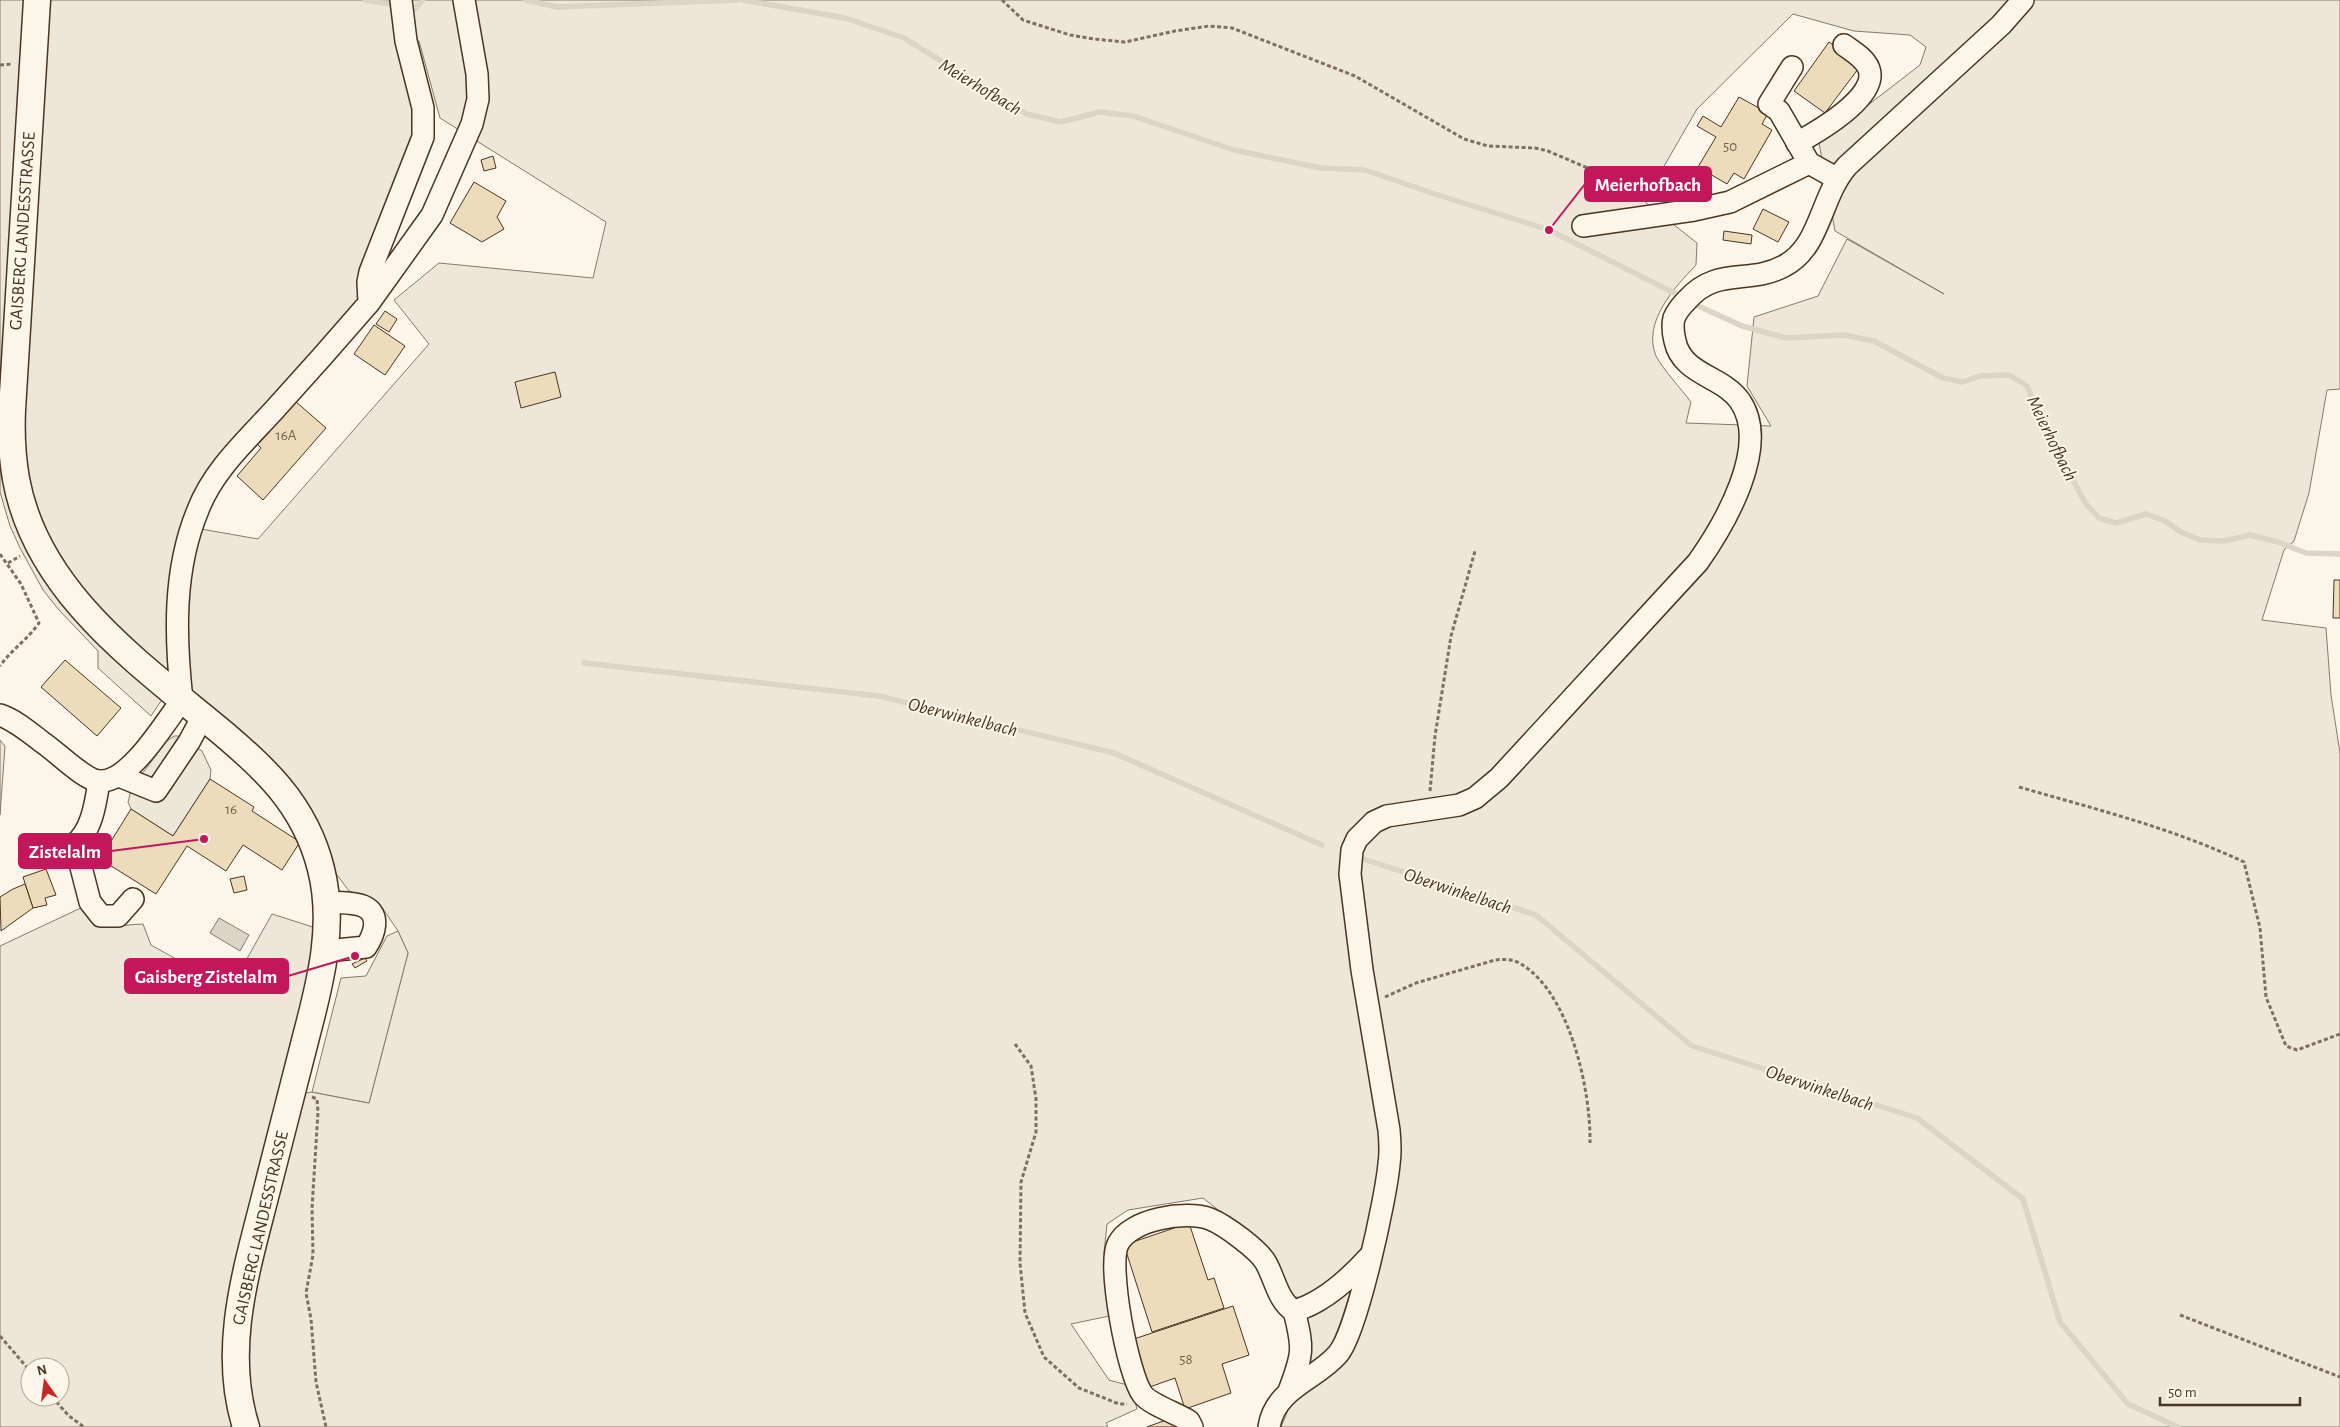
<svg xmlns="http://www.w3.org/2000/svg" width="2340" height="1427" font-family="'Alegreya Sans',sans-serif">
<rect width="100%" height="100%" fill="#fbf6e9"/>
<g fill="#ede6d9" stroke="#887966" fill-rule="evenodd">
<path d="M0,0H29L0,423Z"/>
<path d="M46,0H2340V389L2327,390L2309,493L2294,541L2284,550L2262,620L2326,628L2331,695L2340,753V1427H1281L1291,1403L1345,1363L1359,1328L1379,1252L1304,1299L1288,1295L1261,1244L1203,1198L1128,1210L1107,1224L1104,1253L1114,1315L1071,1324L1109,1380L1131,1386L1137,1409L1106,1423L1108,1427H255L249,1403L245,1329L301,1094L312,1092L369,1103L408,953L398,931L379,903L349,891L334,871L322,839L100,615L48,543L21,453ZM1793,14L1854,31L1910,35L1926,47L1920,65L1819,143L1835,231L1944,294L1847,239L1818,296L1754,317L1747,386L1771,426L1686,423L1691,402C1682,390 1662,368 1656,356C1642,322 1675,287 1696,265L1697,243L1644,201L1697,109ZM419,41L440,118L606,222L593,278L439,263L394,300L429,344L258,539L184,526L360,307L420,115L404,48Z"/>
<path d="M0,740L5,746L0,815Z"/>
<path d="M85,906L113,926L143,924L151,945L230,989L272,914L316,928L314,951L230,1314L222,1356L224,1385L237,1427H0V946ZM30,1367H60V1397H30Z"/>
<path d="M1356,1280L1341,1336L1325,1356L1303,1373L1305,1319Z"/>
</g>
<g fill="#ede7d9" stroke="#887966">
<path d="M0,423L12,496L163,698L151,716L98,668V651L59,610L43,590L20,548L10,526L0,492Z"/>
<path d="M174,736H180L202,751L211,770L210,779L173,836L131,809L128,802L132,787L167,741Z"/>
<path d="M398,931L408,953L369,1103L312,1092L341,978L366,976L387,936Z"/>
</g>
<path fill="#dcd4c6" stroke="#887966" d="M219,918L249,935L240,951L210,933Z"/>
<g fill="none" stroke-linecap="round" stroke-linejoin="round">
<g stroke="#dcd4c6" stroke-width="5.5">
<path d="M365,0L397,5"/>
<path d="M525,0L557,7L738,0"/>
<path d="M743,0L845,18L904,38L1027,114L1061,122L1100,112L1133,116L1234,150L1321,168L1365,170L1435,194L1549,230L1684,298"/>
<path d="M406,7L415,9L423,0"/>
<path d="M1692,303L1742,326L1786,338L1844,335L1874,341L1943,378L1963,382L1980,376L2009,375L2027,386L2047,432L2086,504L2099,518L2116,523L2146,514L2165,521L2181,532L2200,540L2224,541L2250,535L2278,542L2306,553L2340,554"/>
<path d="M584,663L879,696L1114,753L1322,845"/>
<path d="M1357,857L1536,915L1692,1046L1917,1118L2023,1199L2060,1322L2128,1404L2178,1427"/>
</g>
</g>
<g fill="#ecdcbc" stroke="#4a3520">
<path d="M1829,42L1861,65L1825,113L1794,91Z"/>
<path d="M1739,97L1768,113L1762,124L1772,130L1744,179L1734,173L1727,184L1698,167L1716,137L1697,126L1703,116L1721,127Z"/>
<path d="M493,156L496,168L484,171L481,160Z"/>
<path d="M474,182L506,201L497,217L504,229L482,242L450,223Z"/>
<path d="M1763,209L1789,222L1778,242L1753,229Z"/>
<path d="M1724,231L1752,235L1751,244L1723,240Z"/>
<path d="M385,311L397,319L389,332L376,324Z"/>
<path d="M374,325L405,346L385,375L354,354Z"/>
<path d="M555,372L561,397L521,408L515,382Z"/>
<path d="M295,401L326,428L263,500L237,476L261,448L257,444Z"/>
<path d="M2334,580H2340V618H2333Z"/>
<path d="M65,660L121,708L97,736L41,687Z"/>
<path d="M210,779L254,807L252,811L300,842L282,870L243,845L226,871L187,846L156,894L100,859L131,809L173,836Z"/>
<path d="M46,869L56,895L45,898L47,905L33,908L23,877Z"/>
<path d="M244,876L247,890L234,893L230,879Z"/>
<path d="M25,884L33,908L1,931L0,897L13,889Z"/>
<path d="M365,958L367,961L355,968L352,964Z"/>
<path d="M1189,1223L1208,1280L1214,1278L1224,1308L1152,1332L1124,1245Z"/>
<path d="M1233,1306L1249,1355L1222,1364L1231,1393L1185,1409L1175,1378L1147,1388L1131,1340Z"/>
<path d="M1174,1417L1177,1427H1147Z"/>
</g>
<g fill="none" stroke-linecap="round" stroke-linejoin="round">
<defs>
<g id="minor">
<path d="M1792,67L1769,104L1779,111L1809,163L1836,178"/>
<path d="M1797,143C1817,132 1879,97 1869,69C1865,58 1852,51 1844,45"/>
<path d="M1583,226L1694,210L1730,202L1809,163"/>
<path d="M369,303L432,215L472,124L478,99L477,74L464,0"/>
<path d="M0,715C15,720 29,732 42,742C56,751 84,780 99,781C129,784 166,721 182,700C175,636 173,570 198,510C213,470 248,439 276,408C307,374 338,339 369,303L368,282L370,272L423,137V108L406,41L401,0"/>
<path d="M119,776L156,791L189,742L203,716"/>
<path d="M75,844L90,902L101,916H118L133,899"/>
<path d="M44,857C53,853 65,850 73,845C92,833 96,801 99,781"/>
<path d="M326,951L366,947C374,935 382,914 363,906C354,902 338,903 327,902"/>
<path d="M1289,1391C1303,1354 1304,1349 1294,1311"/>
<path d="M1192,1427L1189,1421C1178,1414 1150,1404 1143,1395C1128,1376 1107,1265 1118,1244C1130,1219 1186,1210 1210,1219C1225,1225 1259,1250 1266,1263C1275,1279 1278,1301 1294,1311C1323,1303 1349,1279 1369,1257"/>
<path d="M1269,1427C1275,1388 1316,1380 1338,1354C1357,1332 1386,1198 1389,1164C1391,1152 1390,1141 1389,1130L1362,970L1350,874L1352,850L1357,839L1374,822L1387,816L1459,805L1475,798L1499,778L1698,562C1724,525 1771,446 1740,401C1723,376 1682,375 1675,341C1673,333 1672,326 1674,318C1677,311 1682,305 1687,300C1717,266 1749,285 1784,266C1821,247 1820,197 1847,166L2001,25L2023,0"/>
</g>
<path id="major" d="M37,0L12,410C11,433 12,456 16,479C36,589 132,658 213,725C263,766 305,804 321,869C335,924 321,980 307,1033C293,1089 278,1145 264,1201C245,1275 222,1351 246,1427"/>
</defs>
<use href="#minor" stroke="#4a3520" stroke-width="24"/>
<use href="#major" stroke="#4a3520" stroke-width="29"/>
<g stroke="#7f6f5c" stroke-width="3" stroke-dasharray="4 2.5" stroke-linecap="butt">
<path d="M1002,0L1023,20L1070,35L1094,39L1125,42L1175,31L1209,26L1232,28L1355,76L1464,139L1488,146L1535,148L1548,151L1618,181L1657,194"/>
<path d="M0,65L12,64"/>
<path d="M0,554L21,584L39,623C28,639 11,650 0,666"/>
<path d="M8,563L20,556"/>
<path d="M2019,787C2095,809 2172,828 2244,862L2260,928L2266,997L2286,1046L2297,1050L2340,1034"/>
<path d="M1430,791L1435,736L1451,636L1475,551"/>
<path d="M1385,997L1416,983L1495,960C1504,959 1513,959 1521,964C1570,993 1591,1091 1590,1143"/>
<path d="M1015,1044L1031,1066L1036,1099V1132L1021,1182L1020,1263L1025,1313L1044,1357L1079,1388L1119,1404H1127"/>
<path d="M312,1097L317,1099L318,1112L312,1208L313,1255L306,1293L311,1319L316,1382L326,1427"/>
<path d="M2180,1315L2340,1377"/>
<path d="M0,1336L30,1371"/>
<path d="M52,1397L69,1416L84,1427"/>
</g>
<use href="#minor" stroke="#fbf6e9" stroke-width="21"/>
<use href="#major" stroke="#fbf6e9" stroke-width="26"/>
</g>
<g text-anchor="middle" stroke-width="4" stroke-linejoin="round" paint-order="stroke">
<g font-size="15" fill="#725f47">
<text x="1730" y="151">50</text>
<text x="286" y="440">16A</text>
<text x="231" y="814">16</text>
<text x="1186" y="1364">58</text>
</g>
<g font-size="18" fill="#4a3520" stroke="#fbf6e9">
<text transform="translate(22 231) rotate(-86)" y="6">GAISBERG LANDESSTRASSE</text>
<text transform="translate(260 1228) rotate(-77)" y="6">GAISBERG LANDESSTRASSE</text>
</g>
<g font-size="19" font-style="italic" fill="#4a3520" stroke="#fbf6e9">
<text transform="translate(981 86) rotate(31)" y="7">Meierhofbach</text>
<text transform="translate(2053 438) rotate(64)" y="7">Meierhofbach</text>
<text transform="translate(963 716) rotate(14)" y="7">Oberwinkelbach</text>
<text transform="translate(1458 890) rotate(18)" y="7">Oberwinkelbach</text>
<text transform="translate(1820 1087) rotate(18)" y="7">Oberwinkelbach</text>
</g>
</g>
<path fill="none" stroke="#c2185b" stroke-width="2" d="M1549 230L1585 184M204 839L111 851M355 956L288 976"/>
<g fill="#c2185b" stroke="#fbf6e9" stroke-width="2">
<circle cx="1549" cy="230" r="5"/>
<circle cx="204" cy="839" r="5"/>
<circle cx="355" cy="956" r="5"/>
</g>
<g fill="#c2185b" stroke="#c2185b" stroke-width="2">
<rect x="1585" y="167" width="126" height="34" rx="5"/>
<rect x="19" y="834" width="92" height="34" rx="5"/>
<rect x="125" y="959" width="163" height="34" rx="5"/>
</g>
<g font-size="19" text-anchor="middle" font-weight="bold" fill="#fff">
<text x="1648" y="191">Meierhofbach</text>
<text x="65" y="858">Zistelalm</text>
<text x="206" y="983">Gaisberg Zistelalm</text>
</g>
<g transform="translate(45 1382) rotate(346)"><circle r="24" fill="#fbf6e9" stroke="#b4a999"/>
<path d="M0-4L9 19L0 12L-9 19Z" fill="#c62828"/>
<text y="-8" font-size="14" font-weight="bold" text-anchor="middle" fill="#4a3520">N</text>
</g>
<path d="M2160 1397v8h140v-8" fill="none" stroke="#4a3520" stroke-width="2.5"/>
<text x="2168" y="1397" font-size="15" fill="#4a3520" stroke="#fbf6e9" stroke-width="4" paint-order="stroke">50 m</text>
</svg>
